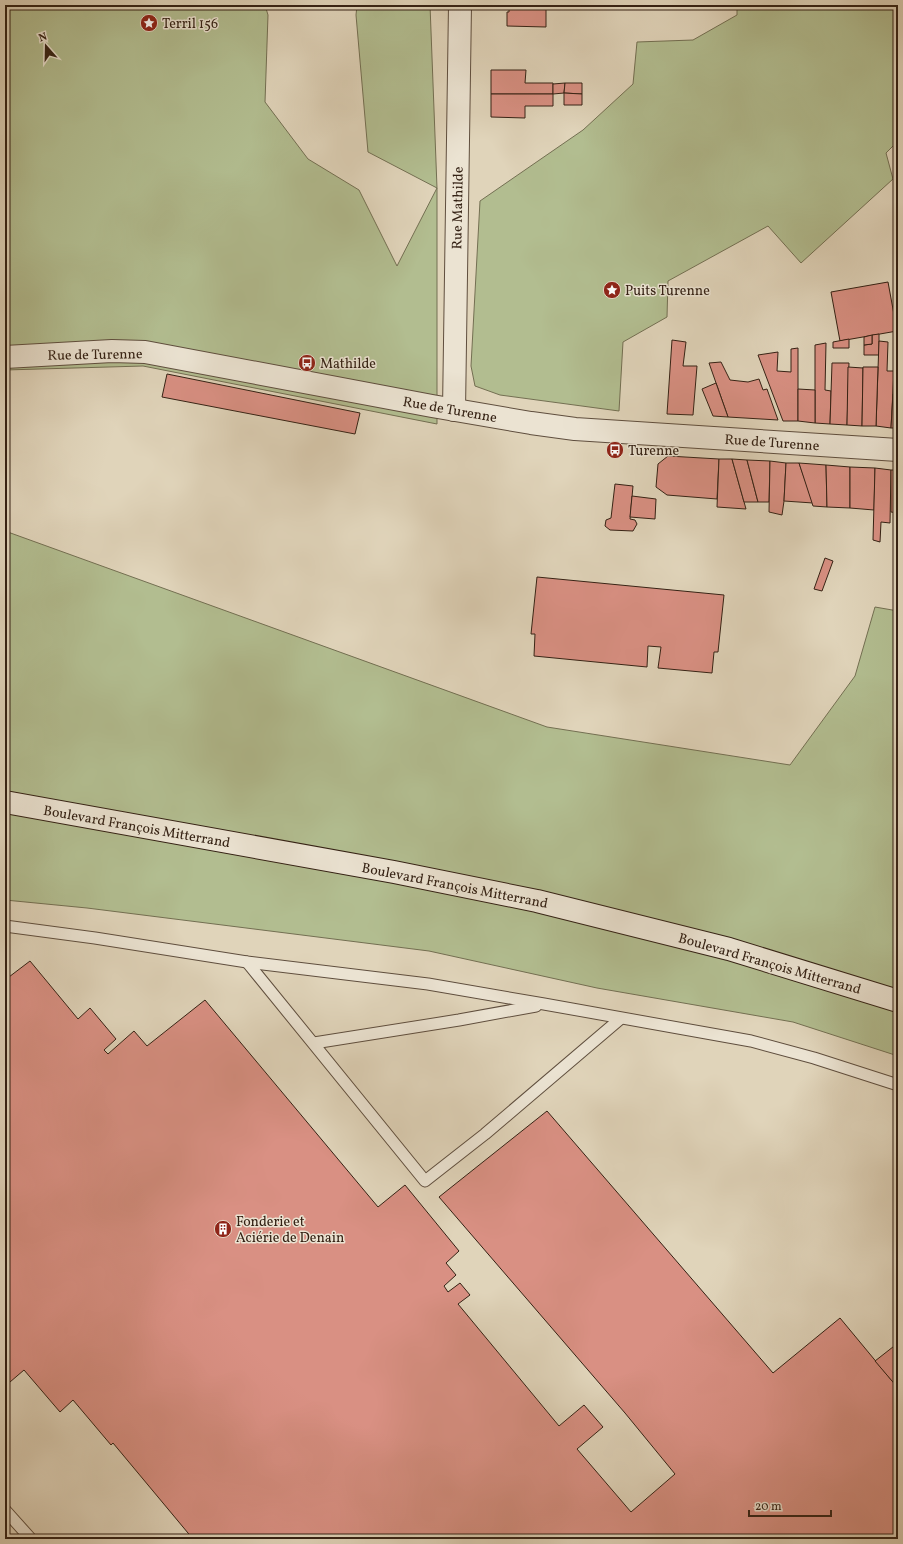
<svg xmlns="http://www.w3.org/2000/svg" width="903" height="1544" font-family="Vollkorn,serif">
<rect width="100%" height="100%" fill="#e0d4ba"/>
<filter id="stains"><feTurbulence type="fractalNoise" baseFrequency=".005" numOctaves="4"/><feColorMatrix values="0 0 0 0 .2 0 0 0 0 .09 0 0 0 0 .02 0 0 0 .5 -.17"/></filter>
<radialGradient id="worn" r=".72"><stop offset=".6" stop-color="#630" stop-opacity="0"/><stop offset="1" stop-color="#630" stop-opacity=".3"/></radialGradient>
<g fill="#b2bd90" stroke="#736f52">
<path d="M5,5H265L268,15L265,102L308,159L359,190L397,266L437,188L368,152L356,15L357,5H430L437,188V424L143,366L5,370Z"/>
<path d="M737,5H898V141L886,153L893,179L801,263L768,226L668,281L667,317L623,342L619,411L500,395L475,386L471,366L480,201L583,130L633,84L637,42L693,40L737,15Z"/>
<path d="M5,531L547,727L790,765L855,676L875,607L898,611V1056L793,1022L597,988L429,951L87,908L5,900Z"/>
</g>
<g fill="#d99083" stroke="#342114">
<path d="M509,5H546V27L507,26V12H509Z"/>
<path d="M491,70H526L525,83H553V94H491Z"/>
<path d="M565,83L564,93L553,94V84Z"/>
<path d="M565,83H582V94L564,93Z"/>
<path d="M564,93L582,94V105H564Z"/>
<path d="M491,94H553V106H525V118L491,117Z"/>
<path d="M888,282L897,331L840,341L831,292Z"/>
<path d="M894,309H898V331Z"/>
<path d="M896,331H898V347H895Z"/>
<path d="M879,334V355H864V345L872,344V335Z"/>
<path d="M872,335V344L864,345V337Z"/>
<path d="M849,339V348H833V342Z"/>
<path d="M672,340L686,342L683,366H697L693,415L667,414Z"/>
<path d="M879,341L888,342L887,371H894L891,428L876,426Z"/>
<path d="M826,343L825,390L831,391L830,424L815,423V345Z"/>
<path d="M798,348V421H783L758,355L778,352L777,371L791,372V349Z"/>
<path d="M721,362L730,380L748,382L759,379L763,390L767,389L778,420L728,417L709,363Z"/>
<path d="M832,363H849L847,425L830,424Z"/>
<path d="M848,367L863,368L862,426L847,425Z"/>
<path d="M863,367H878L876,426H862Z"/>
<path d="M167,374L360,413L355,434L162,397Z"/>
<path d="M716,383L728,417L713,416L702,389Z"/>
<path d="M798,389L815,390V423L798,421Z"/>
<path d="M893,394H898V428H891Z"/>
<path d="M668,456L719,459L717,499L667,495L656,487L658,464Z"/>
<path d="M719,459H732L746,509L717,507Z"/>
<path d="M732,459L747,460L758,502H744Z"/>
<path d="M747,460L770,461L769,502H758Z"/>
<path d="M770,461L786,463L784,501L782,515L769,512Z"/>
<path d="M786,463H799L813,503L784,501Z"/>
<path d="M799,463L826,465L827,507L813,506Z"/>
<path d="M826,465L850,467V508L827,507Z"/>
<path d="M850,467L875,468L874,510L850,508Z"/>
<path d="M875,468L891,470L890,523L881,522L880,542L873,540Z"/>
<path d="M891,470H898V513L891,512Z"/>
<path d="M615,484L633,486L630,519L635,520L637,524L633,531L610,530L605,526L606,520L611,518Z"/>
<path d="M632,496L656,499L655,519L630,517Z"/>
<path d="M825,558L833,561L822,591L814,589Z"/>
<path d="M537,577L724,595L718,652H714L712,673L658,668L661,647L648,646L647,667L534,656L535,634H531Z"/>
<path d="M30,961L78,1019L90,1008L116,1039L104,1050L108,1054L134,1031L147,1046L205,1000L378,1207L405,1185L459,1251L446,1263L456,1275L444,1286L448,1292L460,1283L470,1295L458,1304L559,1426L584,1405L603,1427L577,1449L631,1512L675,1474L625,1413L439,1197L547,1111L773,1373L840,1318L898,1388V1539H193L113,1443L111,1445L73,1400L60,1412L24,1370L10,1382L5,1376V980Z"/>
<path d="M898,1343V1388L875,1361Z"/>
</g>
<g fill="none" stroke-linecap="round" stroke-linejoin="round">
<defs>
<g id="lane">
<path d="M5,926L95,938L247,962L428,984L544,1004L751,1041L814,1058L898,1085"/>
<path d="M247,962L425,1181L485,1134L620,1019"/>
<path d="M314,1043L459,1020L536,1006"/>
<path d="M5,1510L31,1539"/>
</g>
<g id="street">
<path d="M5,357L112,351L145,352L432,406L531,423L575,429L898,450"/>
<path d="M454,410L460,5"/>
</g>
<path id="secondary" d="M5,802L394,872L537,901L729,949L898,1001"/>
</defs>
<use href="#lane" stroke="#5f4e3e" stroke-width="13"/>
<use href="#street" stroke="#5f4e3e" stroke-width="24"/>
<use href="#secondary" stroke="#342114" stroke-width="24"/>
<use href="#lane" stroke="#ebe3d2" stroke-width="11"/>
<use href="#street" stroke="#ebe3d2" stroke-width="22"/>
<use href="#secondary" stroke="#ebe3d2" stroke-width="22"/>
</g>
<defs>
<symbol id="sight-disc" viewBox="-11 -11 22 22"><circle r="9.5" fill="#8f2418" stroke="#ebe3d2"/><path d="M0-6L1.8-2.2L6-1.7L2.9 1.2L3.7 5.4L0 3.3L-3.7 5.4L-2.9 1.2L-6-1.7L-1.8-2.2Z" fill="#fff"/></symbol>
<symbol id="bus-disc" viewBox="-11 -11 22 22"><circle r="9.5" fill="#8f2418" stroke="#ebe3d2"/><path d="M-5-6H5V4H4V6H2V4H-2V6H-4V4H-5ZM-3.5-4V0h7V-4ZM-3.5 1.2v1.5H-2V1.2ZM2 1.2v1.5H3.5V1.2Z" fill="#fff"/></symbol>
<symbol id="building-disc" viewBox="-11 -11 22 22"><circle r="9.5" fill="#8f2418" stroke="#ebe3d2"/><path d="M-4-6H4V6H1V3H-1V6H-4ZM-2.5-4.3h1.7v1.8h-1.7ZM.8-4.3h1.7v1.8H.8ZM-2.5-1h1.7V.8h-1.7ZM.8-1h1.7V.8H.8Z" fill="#fff"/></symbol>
</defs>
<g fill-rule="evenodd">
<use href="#sight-disc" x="139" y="13" width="20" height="20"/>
<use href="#sight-disc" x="602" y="280" width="20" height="20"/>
<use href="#bus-disc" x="297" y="353" width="20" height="20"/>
<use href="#bus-disc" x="605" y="440" width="20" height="20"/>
<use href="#building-disc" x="213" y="1219" width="20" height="20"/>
</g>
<g text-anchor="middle" stroke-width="3" stroke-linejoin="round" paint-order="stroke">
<g font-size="14" fill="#342114" stroke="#ebe3d2" text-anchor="start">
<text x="162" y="28">Terril 156</text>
<text x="625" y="295">Puits Turenne</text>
<text x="320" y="368">Mathilde</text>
<text x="628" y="455">Turenne</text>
<text x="236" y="1226">Fonderie et<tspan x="236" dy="16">Aciérie de Denain</tspan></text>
</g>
<g font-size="14" fill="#342114" stroke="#ebe3d2">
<text transform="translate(457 208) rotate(-89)" y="5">Rue Mathilde</text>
<text transform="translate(95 354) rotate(-1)" y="5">Rue de Turenne</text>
<text transform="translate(450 409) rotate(10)" y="5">Rue de Turenne</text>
<text transform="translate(772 442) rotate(4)" y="5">Rue de Turenne</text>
<text transform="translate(137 826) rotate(10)" y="5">Boulevard François Mitterrand</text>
<text transform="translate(455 885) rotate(11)" y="5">Boulevard François Mitterrand</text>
<text transform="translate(770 963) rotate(16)" y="5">Boulevard François Mitterrand</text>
</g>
</g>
<rect width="903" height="1544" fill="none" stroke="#e0d4ba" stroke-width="20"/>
<rect x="6" y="6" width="891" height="1532" fill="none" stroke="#342114" stroke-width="2"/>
<rect x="10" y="10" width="883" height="1524" fill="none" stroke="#342114"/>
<g transform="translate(46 46) rotate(340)" stroke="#ebe3d2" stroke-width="3" paint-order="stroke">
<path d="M0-3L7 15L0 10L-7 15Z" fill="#342114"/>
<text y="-6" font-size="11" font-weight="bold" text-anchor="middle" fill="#342114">N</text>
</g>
<path d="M749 1510v6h82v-6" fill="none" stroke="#342114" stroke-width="2"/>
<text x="755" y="1510" font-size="12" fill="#342114" stroke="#ebe3d2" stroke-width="3" paint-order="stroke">20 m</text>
<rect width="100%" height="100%" filter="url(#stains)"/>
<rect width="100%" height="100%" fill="url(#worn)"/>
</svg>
